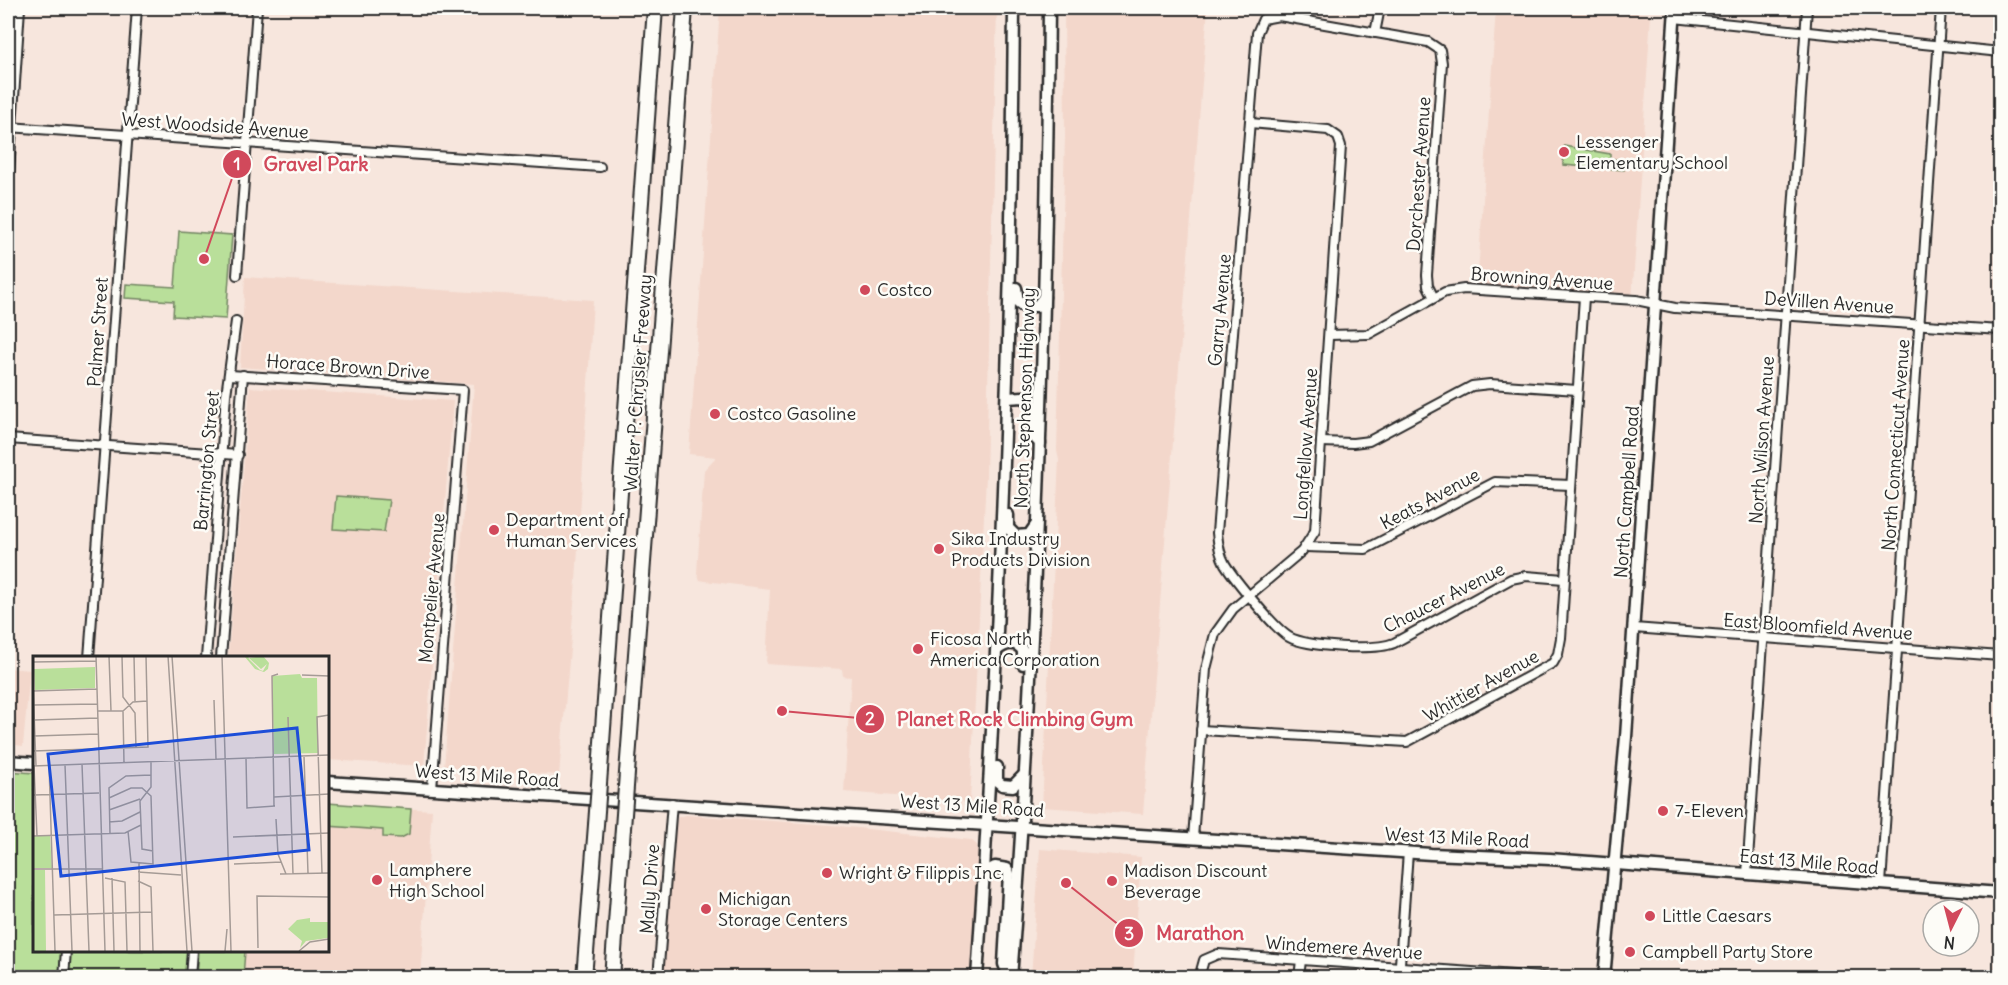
<svg xmlns="http://www.w3.org/2000/svg" width="2008" height="985" font-family="Delius,sans-serif">
<rect width="100%" height="100%" fill="#f7e6dd"/>
<filter id="ink" filterUnits="userSpaceOnUse"><feTurbulence type="fractalNoise" baseFrequency=".0167" numOctaves="2"/><feDisplacementMap in="SourceGraphic" scale="12" xChannelSelector="R" yChannelSelector="G"/><feConvolveMatrix kernelMatrix="1 2 1 2 8 2 1 2 1" color-interpolation-filters="sRGB"/></filter>
<g filter="url(#ink)">
<g fill="#f3d7cb">
<path d="M720,8H997L986,476L970,802L844,792L851,677L843,676L842,669L766,664L770,589L705,581L700,580L697,573L704,470L716,457L689,454Z"/>
<path d="M1064,8H1208L1143,814L1042,807L1059,460L1057,451L1065,136Z"/>
<path d="M1496,8H1611L1651,15L1632,300L1477,289Z"/>
<path d="M245,277L593,300L576,581L559,775L444,767L474,384L240,367Z"/>
<path d="M250,387L453,401L424,766L327,760V658H228Z"/>
<path d="M8,668L30,670L23,746L8,744Z"/>
<path d="M327,803L432,810L420,977L186,978L188,951L327,950Z"/>
<path d="M686,815L830,825L971,840L977,845L979,861L971,977H664L674,826L678,817Z"/>
<path d="M1040,849L1141,857L1133,977H1031Z"/>
</g>
<g fill="#b9df9a" stroke="#728562" stroke-width="1.5">
<path d="M1564,146L1610,154V159L1625,160L1624,170L1563,165Z"/>
<path d="M179,231L232,235L226,319L173,316L174,301L125,298L126,284L175,287Z"/>
<path d="M336,496L389,500L384,532L333,529Z"/>
<path d="M8,771L34,773V950L188,951L186,977H8Z"/>
<path d="M327,803L411,809L409,834L401,838L383,837V830L327,826Z"/>
<path d="M198,951H245L243,977H196Z"/>
</g>
<g fill="none" stroke-linecap="round" stroke-linejoin="round">
<defs>
<g id="street">
<path d="M1674,18L2000,52"/>
<path d="M1375,33L1380,8"/>
<path d="M8,127L600,167"/>
<path d="M8,187L20,8"/>
<path d="M237,275L257,8"/>
<path d="M1434,298L1428,286L1427,275L1442,63L1440,50L1428,42L1279,16L1263,19L1257,33L1217,533C1218,544 1220,555 1225,564C1235,580 1275,629 1289,637C1307,647 1375,651 1394,643L1511,579L1526,576L1564,579"/>
<path d="M1329,335L1369,334L1445,292L1464,289L1636,300L1675,308L2000,330"/>
<path d="M230,375L463,390L432,789"/>
<path d="M8,439L238,455"/>
<path d="M1321,442L1353,443L1369,441L1472,386L1490,384L1577,390"/>
<path d="M1305,547L1366,549L1495,482L1571,485"/>
<path d="M1634,628L2000,656"/>
<path d="M89,658L137,8"/>
<path d="M206,658L226,395L236,321"/>
<path d="M221,658L243,375"/>
<path d="M1201,730L1407,742L1553,663L1558,654L1561,638L1584,297"/>
<path d="M1193,838L1206,669L1215,634L1233,609L1302,551L1315,531L1341,146L1338,137L1328,130L1250,123"/>
<path d="M1747,874L1807,8"/>
<path d="M1881,884L1941,8"/>
<path d="M64,978L66,950"/>
<path d="M190,978L192,950"/>
<path d="M658,978L672,803"/>
<path d="M1199,978L1204,960L1218,954L1556,978"/>
<path d="M1299,978L1301,960"/>
<path d="M1399,978L1408,852"/>
</g>
<g id="secondary">
<path d="M1016,288L1018,302L1023,306H1037L1044,297"/>
<path d="M1007,398L1023,397L1032,403V435L1040,443"/>
<path d="M1008,515V528L1016,536L1029,535L1036,525"/>
<path d="M997,650C1005,643 1017,640 1023,651V664"/>
<path d="M8,761L34,763"/>
<path d="M997,767V781L1002,785L1013,786L1024,775"/>
<path d="M327,782L1431,854L1550,859L2000,893"/>
<path d="M984,873L995,867L1007,869L1009,874L1004,964L1009,977"/>
<path d="M977,978C999,655 1012,331 1014,8"/>
<path d="M1011,978C1036,655 1046,331 1049,8"/>
<path d="M1604,978L1626,737L1675,8"/>
</g>
<g id="highway">
<path d="M600,770L655,8"/>
<path d="M627,773L685,8"/>
<path d="M584,978L596,825"/>
<path d="M612,978L623,828"/>
</g>
</defs>
<use href="#street" stroke="#2b2b2b" stroke-width="12"/>
<use href="#secondary" stroke="#2b2b2b" stroke-width="15"/>
<use href="#highway" stroke="#2b2b2b" stroke-width="18"/>
<use href="#street" stroke="#fdfcf7" stroke-width="8"/>
<use href="#secondary" stroke="#fdfcf7" stroke-width="10"/>
<use href="#highway" stroke="#fdfcf7" stroke-width="14"/>
<defs>
<g id="highway-bridge">
<path d="M596,825L600,770"/>
<path d="M623,828L627,773"/>
</g>
</defs>
<use href="#highway-bridge" stroke="#2b2b2b" stroke-width="18" stroke-linecap="butt"/>
<use href="#highway-bridge" stroke="#fdfcf7" stroke-width="14"/>
</g>
</g>
<g fill="#d1495b" stroke="#fdfcf7" stroke-width="2">
<circle cx="1564" cy="152" r="6"/>
<circle cx="865" cy="290" r="6"/>
<circle cx="715" cy="414" r="6"/>
<circle cx="494" cy="530" r="6"/>
<circle cx="939" cy="549" r="6"/>
<circle cx="918" cy="649" r="6"/>
<circle cx="1663" cy="811" r="6"/>
<circle cx="827" cy="873" r="6"/>
<circle cx="377" cy="880" r="6"/>
<circle cx="1112" cy="881" r="6"/>
<circle cx="706" cy="909" r="6"/>
<circle cx="1650" cy="916" r="6"/>
<circle cx="1630" cy="952" r="6"/>
</g>
<g text-anchor="middle" stroke-width="5" stroke-linejoin="round" paint-order="stroke">
<g font-size="18" fill="#2b2b2b" stroke="#fdfcf7">
<text transform="translate(215 126) rotate(4)" y="6">West Woodside Avenue</text>
<text transform="translate(1419 174) rotate(-86)" y="6">Dorchester Avenue</text>
<text transform="translate(1542 279) rotate(4)" y="6">Browning Avenue</text>
<text transform="translate(1829 303) rotate(4)" y="6">DeVillen Avenue</text>
<text transform="translate(1220 310) rotate(-85)" y="6">Garry Avenue</text>
<text transform="translate(98 332) rotate(-86)" y="6">Palmer Street</text>
<text transform="translate(348 367) rotate(4)" y="6">Horace Brown Drive</text>
<text transform="translate(638 383) rotate(-86)" y="6">Walter P. Chrysler Freeway</text>
<text transform="translate(1025 398) rotate(-88)" y="6">North Stephenson Highway</text>
<text transform="translate(1762 440) rotate(-86)" y="6">North Wilson Avenue</text>
<text transform="translate(1306 444) rotate(-86)" y="6">Longfellow Avenue</text>
<text transform="translate(1896 445) rotate(-86)" y="6">North Connecticut Avenue</text>
<text transform="translate(207 461) rotate(-85)" y="6">Barrington Street</text>
<text transform="translate(1627 492) rotate(-86)" y="6">North Campbell Road</text>
<text transform="translate(1430 499) rotate(-28)" y="6">Keats Avenue</text>
<text transform="translate(432 588) rotate(-85)" y="6">Montpelier Avenue</text>
<text transform="translate(1444 598) rotate(-27)" y="6">Chaucer Avenue</text>
<text transform="translate(1818 627) rotate(4)" y="6">East Bloomfield Avenue</text>
<text transform="translate(1481 686) rotate(-29)" y="6">Whittier Avenue</text>
<text transform="translate(487 776) rotate(4)" y="6">West 13 Mile Road</text>
<text transform="translate(972 806) rotate(4)" y="6">West 13 Mile Road</text>
<text transform="translate(1457 838) rotate(3)" y="6">West 13 Mile Road</text>
<text transform="translate(1809 862) rotate(5)" y="6">East 13 Mile Road</text>
<text transform="translate(650 889) rotate(-86)" y="6">Mally Drive</text>
<text transform="translate(1344 948) rotate(4)" y="6">Windemere Avenue</text>
</g>
<g font-size="18" fill="#2b2b2b" stroke="#fdfcf7" text-anchor="start">
<text x="1576" y="148">Lessenger<tspan x="1576" dy="21">Elementary School</tspan></text>
<text x="877" y="296">Costco</text>
<text x="727" y="420">Costco Gasoline</text>
<text x="506" y="526">Department of<tspan x="506" dy="21">Human Services</tspan></text>
<text x="951" y="545">Sika Industry<tspan x="951" dy="21">Products Division</tspan></text>
<text x="930" y="645">Ficosa North<tspan x="930" dy="21">America Corporation</tspan></text>
<text x="1675" y="817">7-Eleven</text>
<text x="389" y="876">Lamphere<tspan x="389" dy="21">High School</tspan></text>
<text x="1124" y="877">Madison Discount<tspan x="1124" dy="21">Beverage</tspan></text>
<text x="839" y="879">Wright &amp; Filippis Inc</text>
<text x="718" y="905">Michigan<tspan x="718" dy="21">Storage Centers</tspan></text>
<text x="1662" y="922">Little Caesars</text>
<text x="1642" y="958">Campbell Party Store</text>
</g>
</g>
<g transform="translate(33 656)">
<rect width="296" height="296" fill="#f7e6dd"/>
<path d="M215,0L216,3L227,14L230,15L234,8L228,13L216,2L230,0L236,7L235,13L231,16L222,13L212,1ZM62,11V32L2,34L1,13ZM267,18L269,22H284L285,97L241,98L239,20ZM0,180H17L19,212H0ZM0,214H12L13,295H0ZM277,262V266H295V282L273,285L267,292L269,285L255,273L264,264Z" fill="#b9df9a"/>
<path fill="none" stroke="#a59b96" stroke-width="1.5" d="M63,0L72,295M76,0L78,55M89,0L90,41L102,57L103,92M101,0L102,45M135,0L154,295M139,0L159,295M189,0L198,295M0,6L63,5M269,19L296,20M0,27L3,110M0,35L64,33M181,44L183,103M1,49L64,48M65,55H90L100,46L114,45M90,55L91,107M255,61L260,218M1,64L65,62M1,80L65,78M0,95L115,91L113,0M271,100L275,217M213,102L214,152L242,150M118,106V131L107,145L109,193L120,195M49,108L56,295M16,109L22,295M32,109L39,295M0,110L296,99M1,110L4,180M1,139L66,137M241,141L296,138M76,142L98,132H109L118,140L120,208L98,206L95,175M241,150L239,20L245,18M76,154L107,143M243,163L245,198L253,218M76,166L89,165L107,156M77,178L76,132L93,120L118,119M0,180L92,177L108,169M200,181L296,177M106,207L107,295M201,208L248,206M0,213H69M105,216L148,219M289,217L284,61L296,59M247,218L296,217M72,222L92,226L94,295M79,222L81,295M105,225L118,231L120,295M21,259L119,256M225,292L224,240L296,241M192,295L194,273M266,295L277,286L296,283"/>
<path fill="#1d4ed8" fill-opacity="0.15" stroke="#1d4ed8" stroke-width="3" d="M264,72L276,194L28,220L15,98Z"/>
<rect width="296" height="296" fill="none" stroke="#2b2b2b" stroke-width="3"/>
</g>
<path fill="none" stroke="#d1495b" stroke-width="2" d="M204 259L237 164M782 711L870 719M1066 883L1129 933"/>
<g fill="#d1495b" stroke="#fdfcf7" stroke-width="2">
<circle cx="204" cy="259" r="6"/>
<circle cx="782" cy="711" r="6"/>
<circle cx="1066" cy="883" r="6"/>
<circle cx="237" cy="164" r="15"/>
<circle cx="870" cy="719" r="15"/>
<circle cx="1129" cy="933" r="15"/>
</g>
<g font-size="18" text-anchor="middle" font-weight="bold" fill="#fff">
<text x="237" y="170">1</text>
<text x="870" y="725">2</text>
<text x="1129" y="940">3</text>
</g>
<g font-size="20" text-anchor="middle" font-weight="bold" fill="#d1495b" stroke="#fdfcf7" stroke-width="5" stroke-linejoin="round" paint-order="stroke">
<text x="316" y="171">Gravel Park</text>
<text x="1015" y="726">Planet Rock Climbing Gym</text>
<text x="1200" y="940">Marathon</text>
</g>
<rect width="2008" height="985" fill="none" stroke="#fdfcf7" stroke-width="30"/>
<rect x="15" y="15" width="1978" height="955" fill="none" stroke="#2b2b2b" stroke-width="2" filter="url(#ink)"/>
<g transform="translate(1951 928) rotate(186)"><circle r="28" fill="#fdfcf7" stroke="#a9a8a5" stroke-width="1.5"/>
<path d="M0-4.5L10 22L0 15L-10 22Z" fill="#d1495b"/>
<text y="-9" font-size="16" font-weight="bold" text-anchor="middle" fill="#2b2b2b">N</text>
</g>
</svg>
